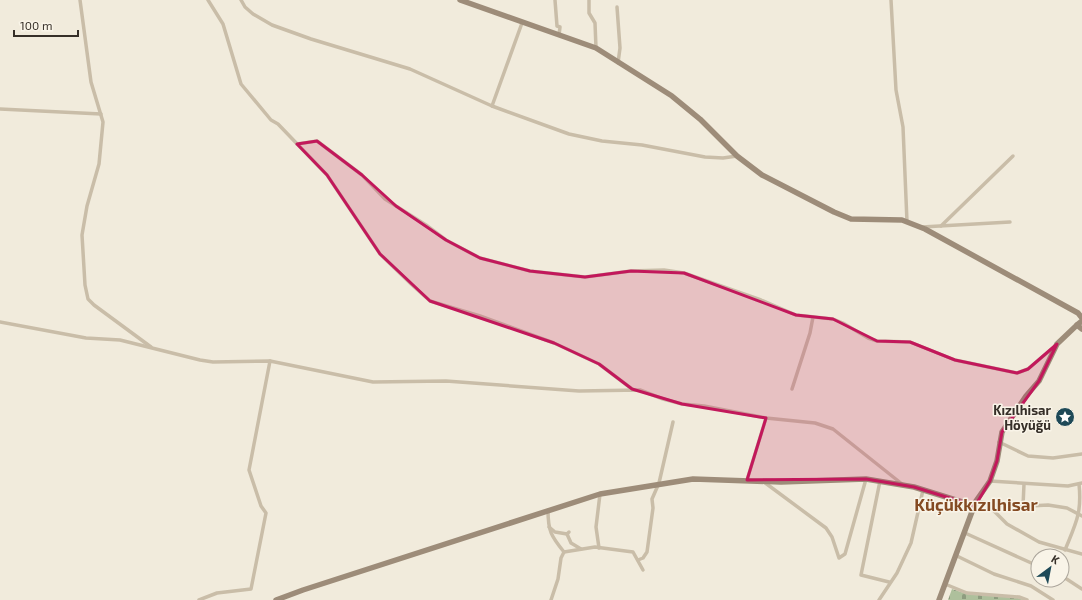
<svg xmlns="http://www.w3.org/2000/svg" width="1082" height="600" font-family="'Exo 2',sans-serif">
<defs>
<pattern id="cemetery-stones" width="16" height="16" patternUnits="userSpaceOnUse"><rect width="16" height="16" fill="#aec09c"/><path d="M2 7V4a2 2 0 0 1 4 0v3zM10 15v-3a2 2 0 0 1 4 0v3z" fill="#8e9c7f"/></pattern>
</defs>
<rect width="100%" height="100%" fill="#f1ebdc"/>
<path fill="url(#cemetery-stones)" d="M952,589L967,594L1018,598L1023,600H948Z"/>
<g fill="none" stroke-linecap="round" stroke-linejoin="round">
<g stroke="#c9bda8" stroke-width="3.5">
<path d="M80,0L91,82L103,122L99,164L87,206L82,235L85,285L88,299L94,305L151,347"/>
<path d="M208,0L223,24L241,84L271,120L278,124L327,175L380,254L411,284L430,301L480,316L554,343L599,364L632,389"/>
<path d="M241,0L245,7L253,14L272,25L311,39L410,69L492,106L569,134L602,141L642,145L705,157L723,158L737,156"/>
<path d="M555,0L557,26L560,27L559,35"/>
<path d="M589,0V13L595,23L596,48"/>
<path d="M891,0L896,90L903,127L907,222"/>
<path d="M617,7L620,48L618,63"/>
<path d="M492,106L522,23"/>
<path d="M0,109L101,114"/>
<path d="M297,144L317,141L362,175L385,199L396,206L426,225L446,240L480,258L530,271L585,277L631,271L664,270L684,273L761,300L796,315L833,319L843,323L868,338L877,341L910,342L955,360L1017,373L1028,369L1055,346"/>
<path d="M941,226L1013,156"/>
<path d="M922,227L1010,222"/>
<path d="M0,322L86,338L120,340L200,360L213,362L270,361L373,382L446,381L579,391L640,390L663,399L682,404L704,406L766,418L815,423L833,429L902,484"/>
<path d="M792,389L810,333L813,317"/>
<path d="M999,442L1028,456L1053,458L1082,454"/>
<path d="M747,480L766,418"/>
<path d="M880,481L861,575L889,582"/>
<path d="M990,481L1068,486L1082,483"/>
<path d="M764,482L826,528L832,537L839,558L845,554L866,479"/>
<path d="M976,501L1010,507L1048,505L1067,508L1082,516"/>
<path d="M986,503L1007,524L1039,542L1082,554"/>
<path d="M1023,506L1024,484"/>
<path d="M548,510C548,531 551,536 564,552L561,558L558,579L551,600"/>
<path d="M549,527L555,532L567,534L569,532"/>
<path d="M965,533L1038,566"/>
<path d="M567,534L571,543L581,549"/>
<path d="M599,548L596,527L600,494"/>
<path d="M1065,550C1076,523 1082,513 1079,484"/>
<path d="M564,552L595,547L633,552L643,570"/>
<path d="M957,556L994,574L1031,586L1053,600"/>
<path d="M638,560L643,558L647,552L653,508L652,499L659,483L673,422"/>
<path d="M1062,576L1082,589"/>
<path d="M945,584L967,593L1019,597L1027,600"/>
<path d="M199,600L217,593L251,589L266,513L261,506L249,470L270,361"/>
<path d="M879,600L897,573L911,543L923,490"/>
</g>
<g stroke="#9d8c79" stroke-width="5.5">
<path d="M460,0L596,48L672,96L700,119L737,156L762,175L834,212L851,219L902,220L925,229L1078,313L1082,318"/>
<path d="M1082,321L1077,325L1082,329"/>
<path d="M276,600L303,590L600,494L693,479L781,482L866,479L914,487L975,506"/>
<path d="M939,600L976,501L990,481L997,461L1002,432L1026,396L1039,381L1057,344L1077,325"/>
</g>
</g>
<path fill="#c2185b" fill-opacity="0.2" stroke="#c2185b" stroke-width="3" stroke-linejoin="round" d="M317,141L362,175L396,206L446,240L480,258L530,271L585,277L631,271L684,273L796,315L833,319L877,341L910,342L955,360L1017,373L1028,369L1057,344L1039,381L1002,432L997,461L990,481L975,506L914,487L866,479L747,480L766,418L682,404L632,389L599,364L554,343L430,301L380,254L327,175L297,144Z"/>
<defs>
<symbol id="sight-disc" viewBox="-11 -11 22 22"><circle r="9.5" fill="#1e4957" stroke="#f9f4e8"/><path d="M0-6L1.8-2.2L6-1.7L2.9 1.2L3.7 5.4L0 3.3L-3.7 5.4L-2.9 1.2L-6-1.7L-1.8-2.2Z" fill="#fff"/></symbol>
</defs>
<g fill-rule="evenodd">
<use href="#sight-disc" x="1054" y="406" width="22" height="22"/>
</g>
<g text-anchor="middle" stroke-width="3" stroke-linejoin="round" paint-order="stroke">
<g font-size="13" font-weight="bold" fill="#362f28" stroke="#f9f4e8" text-anchor="end">
<text x="1051" y="415">Kızılhisar<tspan x="1051" dy="15">Höyüğü</tspan></text>
</g>
<g font-size="17" font-weight="bold" fill="#844a22" stroke="#f9f4e8">
<text x="976" y="511">Küçükkızılhisar</text>
</g>
</g>
<g transform="translate(1050 568) rotate(32)"><circle r="19" fill="#f9f4e8" stroke="#aba59b"/>
<path d="M0-3L7 15L0 10L-7 15Z" fill="#1e4957"/>
<text y="-6" font-size="11" font-weight="bold" text-anchor="middle" fill="#362f28">K</text>
</g>
<path d="M14 30v6h64v-6" fill="none" stroke="#362f28" stroke-width="2"/>
<text x="20" y="30" font-size="12" fill="#362f28" stroke="#f9f4e8" stroke-width="3" paint-order="stroke">100 m</text>
</svg>
